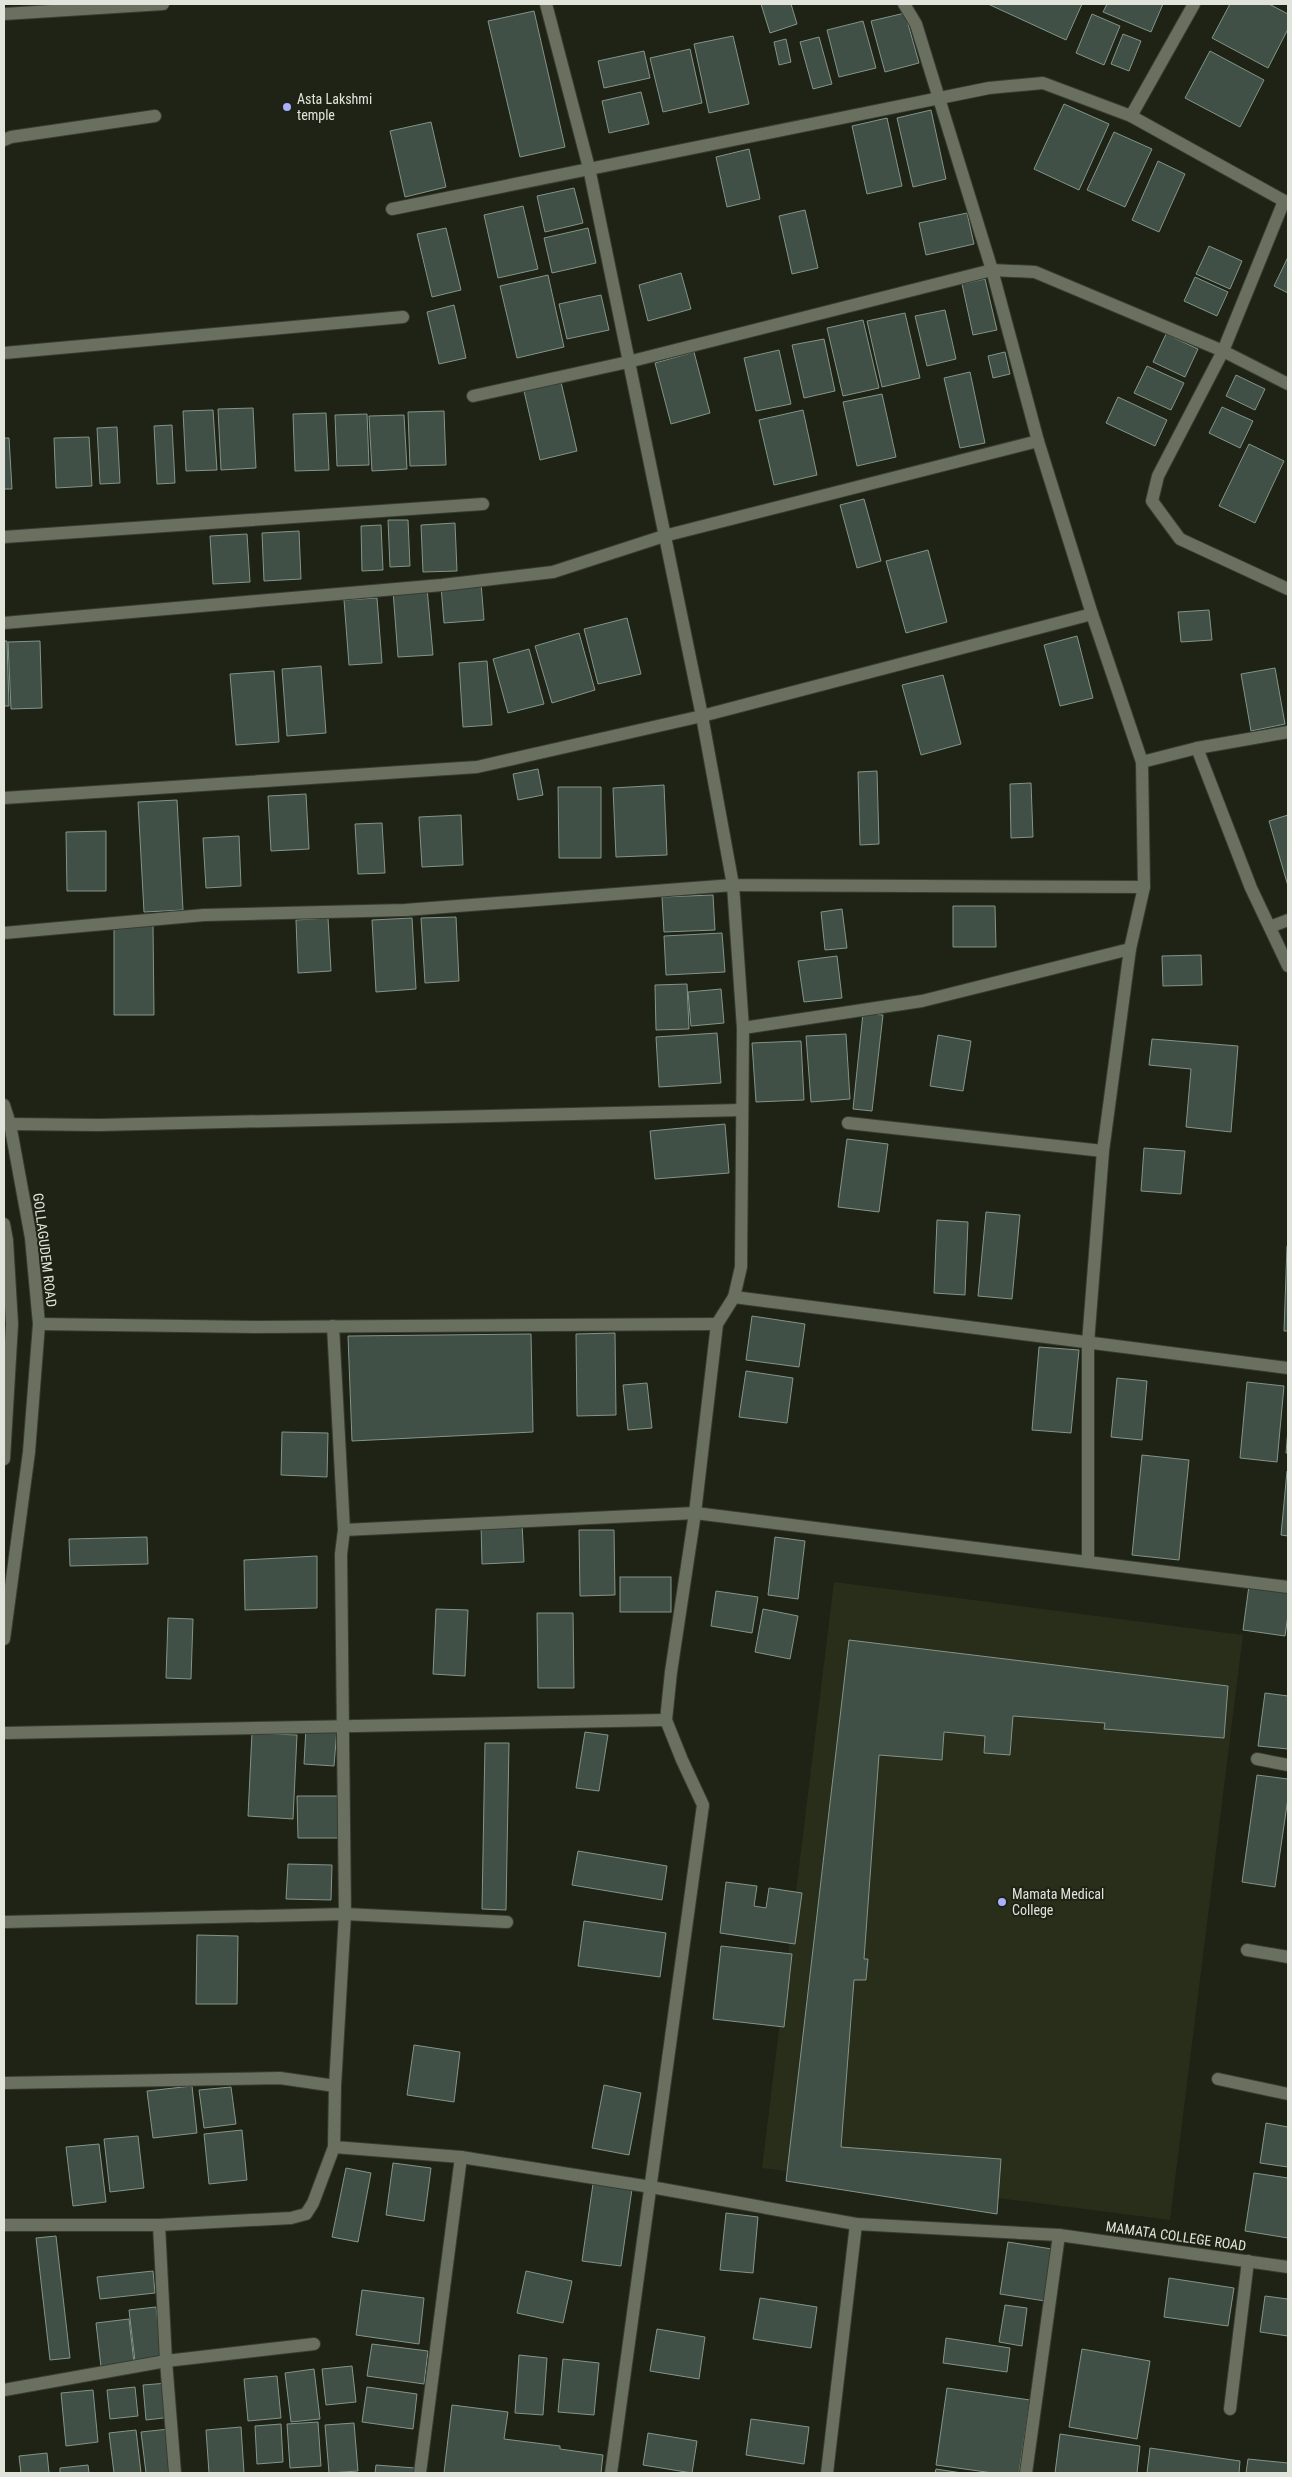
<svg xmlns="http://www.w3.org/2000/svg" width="1292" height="2477" font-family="'Roboto Condensed',sans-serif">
<rect width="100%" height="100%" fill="#1e2315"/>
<path fill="#282e1a" d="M834,1582L1243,1635L1170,2220L762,2168Z"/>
<g fill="#415046" stroke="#839488">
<path d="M761,4H791L797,24L770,33Z"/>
<path d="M988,4H1082L1066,40Z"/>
<path d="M1107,4H1163L1151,32L1103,12Z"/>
<path d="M1230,4H1269L1288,14V29L1268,68L1212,38Z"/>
<path d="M534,11L565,147L520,157L488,21Z"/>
<path d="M905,13L919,63L885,72L871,21Z"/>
<path d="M1092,14L1120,26L1104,65L1076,53Z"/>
<path d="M863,21L876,68L839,77L827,30Z"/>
<path d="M1123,34L1141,41L1129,71L1111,64Z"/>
<path d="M733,36L749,104L709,113L694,44Z"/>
<path d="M819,37L832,84L813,89L800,42Z"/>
<path d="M786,39L791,62L779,65L774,42Z"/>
<path d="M690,49L702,103L663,112L650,58Z"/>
<path d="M644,51L650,78L604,88L598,61Z"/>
<path d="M1210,51L1264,80L1240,127L1185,98Z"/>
<path d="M641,92L649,124L609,133L602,101Z"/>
<path d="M1064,104L1109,124L1079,190L1034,169Z"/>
<path d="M931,110L946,179L913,187L897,118Z"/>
<path d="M887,118L902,186L867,194L852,126Z"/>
<path d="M431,122L446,187L405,197L390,131Z"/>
<path d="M1114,132L1152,149L1125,207L1087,190Z"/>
<path d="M749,149L760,199L727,207L716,157Z"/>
<path d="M1158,161L1185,174L1159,232L1132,220Z"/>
<path d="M574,188L583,223L545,232L537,196Z"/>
<path d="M523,206L538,269L498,278L484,215Z"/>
<path d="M805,210L818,268L792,274L779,216Z"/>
<path d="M967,213L974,244L926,255L919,223Z"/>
<path d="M446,228L461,290L432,297L417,234Z"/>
<path d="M588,228L596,263L552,273L544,238Z"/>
<path d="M1209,246L1242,261L1230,289L1196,274Z"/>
<path d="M1288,257V293L1274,286Z"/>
<path d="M681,273L691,309L648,321L639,285Z"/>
<path d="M548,275L564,347L517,358L500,286Z"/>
<path d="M1195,277L1228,292L1217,316L1184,301Z"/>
<path d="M985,279L997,330L973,335L962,284Z"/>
<path d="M601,295L609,330L567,339L559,304Z"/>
<path d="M454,305L466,358L439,364L427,312Z"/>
<path d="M945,310L956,359L927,366L915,316Z"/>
<path d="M905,313L920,378L882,387L867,321Z"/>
<path d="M863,320L879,388L843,396L827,328Z"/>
<path d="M1166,334L1198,349L1185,377L1153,362Z"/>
<path d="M824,339L835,391L804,398L792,345Z"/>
<path d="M779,350L791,404L756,411L744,358Z"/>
<path d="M694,352L710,413L671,424L655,363Z"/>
<path d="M1005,352L1010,374L993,378L988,356Z"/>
<path d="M1147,366L1184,383L1171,410L1134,393Z"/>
<path d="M970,372L985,443L960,448L944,378Z"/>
<path d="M1236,375L1265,389L1255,410L1226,396Z"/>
<path d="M561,382L577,451L540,460L524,391Z"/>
<path d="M882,394L896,457L857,466L843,402Z"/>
<path d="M1118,397L1167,420L1155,446L1106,423Z"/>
<path d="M1222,407L1253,421L1240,448L1209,433Z"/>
<path d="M253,408L256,468L221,470L218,409Z"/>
<path d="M213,410L217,470L186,471L183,411Z"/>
<path d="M803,410L817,475L774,485L759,420Z"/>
<path d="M444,411L446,465L410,466L408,412Z"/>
<path d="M326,413L329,470L295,471L293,414Z"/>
<path d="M367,414L369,465L337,466L335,415Z"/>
<path d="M404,415L407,469L372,471L369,416Z"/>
<path d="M172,425L175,483L157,484L154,426Z"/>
<path d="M117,427L120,483L100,484L97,428Z"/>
<path d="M89,437L92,486L56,488L54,438Z"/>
<path d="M4,438H9L12,489H4Z"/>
<path d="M1249,444L1284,461L1255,523L1219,506Z"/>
<path d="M864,499L881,561L857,568L840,505Z"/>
<path d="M388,520H408L410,566L390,567Z"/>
<path d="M455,523L457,571L423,572L421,525Z"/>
<path d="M381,525L383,570L362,571L361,526Z"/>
<path d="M299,531L301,579L264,581L262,533Z"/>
<path d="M247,534L250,582L213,584L210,536Z"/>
<path d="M928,550L947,622L906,633L886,561Z"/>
<path d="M481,583L484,620L444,623L441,586Z"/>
<path d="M427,588L433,655L398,657L393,591Z"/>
<path d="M377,598L382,663L349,665L344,600Z"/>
<path d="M1209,610L1212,640L1181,642L1178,612Z"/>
<path d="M627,618L641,674L598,684L584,629Z"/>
<path d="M579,633L595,690L552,703L535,646Z"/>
<path d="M1077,636L1093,698L1060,706L1044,645Z"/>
<path d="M4,641H7L9,706H4Z"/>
<path d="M40,641L42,708L11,709L8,642Z"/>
<path d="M529,649L544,704L508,713L493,659Z"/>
<path d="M487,661L492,725L463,727L459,663Z"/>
<path d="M321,666L326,733L287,736L282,669Z"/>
<path d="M1275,668L1285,724L1251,731L1241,674Z"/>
<path d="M274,671L279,742L236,745L230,674Z"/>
<path d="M943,675L961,744L921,755L902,685Z"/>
<path d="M538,769L543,795L518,800L513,774Z"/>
<path d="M877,771L879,844L860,845L858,772Z"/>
<path d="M1031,783L1033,837L1011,838L1010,784Z"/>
<path d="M664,785L667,855L616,857L613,788Z"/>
<path d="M558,787H601V858H559Z"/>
<path d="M306,794L309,849L271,851L268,796Z"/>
<path d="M177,800L183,910L144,912L138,802Z"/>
<path d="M461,815L463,865L422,867L419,817Z"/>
<path d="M1288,815V886L1269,821Z"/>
<path d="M382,823L385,873L358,874L355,824Z"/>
<path d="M106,831V891H67L66,832Z"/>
<path d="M239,836L241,886L206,888L203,838Z"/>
<path d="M713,895L715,930L664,932L662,897Z"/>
<path d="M953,906H995L996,947H953Z"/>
<path d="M842,909L847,948L825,950L821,912Z"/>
<path d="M456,917L459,981L425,983L421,918Z"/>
<path d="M328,918L331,971L298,973L296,920Z"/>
<path d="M412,918L416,989L376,992L372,920Z"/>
<path d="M114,925H153L154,1015H114Z"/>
<path d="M722,933L725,972L666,975L664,936Z"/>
<path d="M1201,955L1202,985L1163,986L1162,956Z"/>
<path d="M837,956L842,998L804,1002L798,961Z"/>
<path d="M687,984L689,1029L656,1030L655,985Z"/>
<path d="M721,989L724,1023L691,1026L688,992Z"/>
<path d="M863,1013L883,1015L872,1111L853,1109Z"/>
<path d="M717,1033L721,1083L659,1087L656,1037Z"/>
<path d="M846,1034L850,1099L811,1102L806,1036Z"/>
<path d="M938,1035L971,1041L963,1091L930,1086Z"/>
<path d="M1152,1039L1238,1046L1231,1132L1186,1127L1191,1069L1149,1065Z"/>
<path d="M801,1041L804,1100L756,1102L752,1043Z"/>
<path d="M725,1124L729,1173L655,1179L650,1131Z"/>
<path d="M847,1139L888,1144L879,1212L838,1207Z"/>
<path d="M1144,1148L1185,1151L1181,1194L1141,1191Z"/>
<path d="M986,1212L1020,1215L1012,1299L978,1296Z"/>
<path d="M937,1220L968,1222L965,1295L934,1293Z"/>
<path d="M1287,1246L1288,1247V1331H1284Z"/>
<path d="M752,1316L805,1324L799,1367L746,1360Z"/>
<path d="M615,1333L616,1415L577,1416L576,1334Z"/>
<path d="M531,1334L533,1432L352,1441L348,1336Z"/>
<path d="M1039,1347L1079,1350L1071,1433L1032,1430Z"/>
<path d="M746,1371L793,1378L787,1423L739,1417Z"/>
<path d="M1117,1378L1147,1381L1142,1440L1111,1437Z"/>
<path d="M1247,1382L1284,1386L1277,1462L1240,1458Z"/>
<path d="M647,1383L652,1428L628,1430L623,1385Z"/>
<path d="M1288,1429V1453H1286Z"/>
<path d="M282,1432L328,1433L327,1477L281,1475Z"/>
<path d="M1142,1455L1189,1460L1179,1560L1132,1555Z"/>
<path d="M1287,1471H1288V1536L1281,1535Z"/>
<path d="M522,1523L524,1562L482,1564L481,1524Z"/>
<path d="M579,1530H614L615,1595L580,1596Z"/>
<path d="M147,1537L148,1564L70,1566L69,1539Z"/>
<path d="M775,1537L805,1541L798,1599L768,1595Z"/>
<path d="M317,1556V1608L245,1610L244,1560Z"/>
<rect x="620" y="1577" width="51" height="35"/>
<path d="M1250,1578L1288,1584V1615L1285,1636L1243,1630Z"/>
<path d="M716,1591L758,1597L752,1633L711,1626Z"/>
<path d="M436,1609L468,1610L465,1676L433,1674Z"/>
<path d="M763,1609L798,1616L790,1659L755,1652Z"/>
<path d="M537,1613H573L574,1688H538Z"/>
<path d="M168,1618L193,1619L191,1679L166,1678Z"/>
<path d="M849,1640L1228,1686L1224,1738L1104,1729L1105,1723L1013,1716L1010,1755L984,1753L985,1736L944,1732L942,1760L879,1755L864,1959H868L866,1980H854L841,2147L1001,2159L997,2214L786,2181Z"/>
<path d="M1265,1693L1288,1696V1749L1258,1746Z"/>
<path d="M306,1727L337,1729L334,1766L304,1764Z"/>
<path d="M585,1732L608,1735L599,1791L576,1788Z"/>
<path d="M252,1733L297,1735L293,1819L248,1816Z"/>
<path d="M485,1743H509L506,1910L482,1909Z"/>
<path d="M1257,1775L1288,1779V1798L1275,1887L1242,1882Z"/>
<path d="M297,1796H341V1838H298Z"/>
<path d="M578,1851L667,1866L662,1900L572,1885Z"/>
<path d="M288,1864L332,1865L331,1900L286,1899Z"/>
<path d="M726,1882L757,1886L754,1906L766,1908L769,1888L802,1893L795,1944L720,1933Z"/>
<path d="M584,1921L666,1933L660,1977L578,1966Z"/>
<path d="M197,1935L238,1936L237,2004H196Z"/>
<path d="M721,1946L792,1954L784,2027L713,2019Z"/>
<path d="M414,2045L460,2052L454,2102L407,2095Z"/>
<path d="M604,2085L641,2093L629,2155L592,2148Z"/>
<path d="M192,2086L197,2133L153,2138L147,2091Z"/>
<path d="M231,2087L236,2124L204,2128L199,2090Z"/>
<path d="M1266,2123L1288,2127V2167L1260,2163Z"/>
<path d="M242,2130L247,2180L209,2184L204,2134Z"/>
<path d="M138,2136L144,2188L110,2192L104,2139Z"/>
<path d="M99,2144L106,2202L73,2206L66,2147Z"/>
<path d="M393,2163L431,2168L424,2221L386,2215Z"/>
<path d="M346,2168L371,2173L358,2242L332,2237Z"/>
<path d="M1254,2173L1288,2178V2238L1245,2231Z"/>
<path d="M593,2184L632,2189L621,2266L582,2261Z"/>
<path d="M726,2213L758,2217L753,2273L720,2270Z"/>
<path d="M56,2236L70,2358L50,2360L36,2238Z"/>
<path d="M1008,2242L1052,2249L1045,2301L1000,2294Z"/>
<path d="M153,2271L155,2293L100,2299L97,2277Z"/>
<path d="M526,2271L572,2281L563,2323L517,2313Z"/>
<path d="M1169,2278L1234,2288L1228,2326L1164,2317Z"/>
<path d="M362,2290L424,2298L419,2344L356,2335Z"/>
<path d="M1265,2296L1288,2299V2336L1260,2332Z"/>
<path d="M760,2298L817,2307L811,2348L753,2339Z"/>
<path d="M1005,2305L1027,2308L1022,2346L999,2342Z"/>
<path d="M156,2307L162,2358L135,2361L129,2310Z"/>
<path d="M129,2319L134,2363L101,2367L96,2323Z"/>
<path d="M657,2329L705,2337L699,2379L650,2371Z"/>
<path d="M946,2338L1010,2348L1007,2372L943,2363Z"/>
<path d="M372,2344L428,2351L424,2384L367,2376Z"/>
<path d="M1082,2349L1150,2361L1137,2439L1069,2427Z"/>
<path d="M519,2355L547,2358L543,2415L515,2413Z"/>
<path d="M563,2359L599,2363L594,2415L558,2412Z"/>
<path d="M352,2366L356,2402L326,2405L322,2369Z"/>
<path d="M314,2369L320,2419L291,2422L285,2373Z"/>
<path d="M277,2376L281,2418L248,2421L244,2379Z"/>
<path d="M168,2383L172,2417L146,2420L143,2385Z"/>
<path d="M135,2387L138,2416L110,2419L107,2390Z"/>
<path d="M367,2387L417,2394L413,2429L362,2422Z"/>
<path d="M947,2388L1030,2400L1019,2473H993L936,2465Z"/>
<path d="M93,2390L98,2442L66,2446L61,2393Z"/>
<path d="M452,2405L508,2412L504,2439L560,2446V2449L603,2455L601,2473H444Z"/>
<path d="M751,2419L809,2427L804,2464L746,2455Z"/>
<path d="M318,2422L321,2466L290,2468L287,2424Z"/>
<path d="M354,2423L358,2471L329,2473L325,2425Z"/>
<path d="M281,2424L283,2462L257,2464L255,2426Z"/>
<path d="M241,2427L244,2473H209L206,2430Z"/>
<path d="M169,2429L174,2473H146L141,2432Z"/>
<path d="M136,2430L141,2473H114L109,2433Z"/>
<path d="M648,2433L697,2441L692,2473L643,2465Z"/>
<path d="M1060,2434L1140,2446L1137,2473H1055Z"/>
<path d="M1150,2448L1240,2461L1239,2473H1147Z"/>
<path d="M47,2453L49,2473H21L19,2456Z"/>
<path d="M1248,2459L1288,2463V2473H1246Z"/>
<path d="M88,2465L89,2473H60V2468Z"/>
<path d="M376,2465L415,2468V2473H375Z"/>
<path d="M936,2469L962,2473H935Z"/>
</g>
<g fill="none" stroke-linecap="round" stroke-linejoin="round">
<defs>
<g id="minor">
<path d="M546,4L589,168L702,716L733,885L1144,887"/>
<path d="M904,4L916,24L992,270L1038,441L1092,614L1142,762L1197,748L1288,732"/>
<path d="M4,14L163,4"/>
<path d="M1131,116L1194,4"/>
<path d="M4,140L11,137L155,116"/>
<path d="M1284,201L1223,351L1158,476L1152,501L1180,539L1288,589"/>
<path d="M392,209L989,88L1043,83L1131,116L1288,203"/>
<path d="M4,353L403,317"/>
<path d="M473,396L628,362L992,270L1035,272L1223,351L1288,384"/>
<path d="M4,537L483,504"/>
<path d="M4,623L442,585L553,572L664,536L1038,441"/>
<path d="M1197,748L1251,888L1288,966"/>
<path d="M4,798L477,767L702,716L1092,614"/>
<path d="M1270,927L1288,920"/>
<path d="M4,933L204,915L405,910L733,885L743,1028L741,1267L734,1297L717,1324L695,1513L671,1672L666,1720L682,1760L703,1805L611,2473"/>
<path d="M743,1028L922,1001L1130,949"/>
<path d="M4,1105L10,1124L31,1238L39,1324L29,1452L4,1639"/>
<path d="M848,1123L1103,1151"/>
<path d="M10,1124L99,1125L742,1110"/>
<path d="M4,1224L7,1240L12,1324L4,1459"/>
<path d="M734,1297L1288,1368"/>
<path d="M39,1324L258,1327L717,1324"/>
<path d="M333,1326L344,1530L341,1554L345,1914L335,2086"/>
<path d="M344,1530L695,1513L1288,1587"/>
<path d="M1088,1562V1343L1103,1151L1130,949L1144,887L1142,762"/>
<path d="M4,1733L666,1720"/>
<path d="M1257,1759L1288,1765"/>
<path d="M4,1922L345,1914L507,1922"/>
<path d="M1247,1950L1288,1957"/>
<path d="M1218,2079L1288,2094"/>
<path d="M4,2083L280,2078L335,2086L334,2147L461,2157L651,2187L856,2224L1059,2235L1288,2267"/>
<path d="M4,2225H159L291,2218L306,2214L313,2203L334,2147"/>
<path d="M159,2225L166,2361L175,2473"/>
<path d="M4,2390L166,2361L314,2344"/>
<path d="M1230,2409L1248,2261"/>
<path d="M420,2473L461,2157"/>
<path d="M827,2473L856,2224"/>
<path d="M1026,2473L1059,2235"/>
</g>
</defs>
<use href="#minor" stroke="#383c32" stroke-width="14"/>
<use href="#minor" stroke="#6a7060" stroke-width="12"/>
</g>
<g fill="#a9b0fc" stroke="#1e2315" stroke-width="2">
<circle cx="287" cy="107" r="5"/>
<circle cx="1002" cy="1902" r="5"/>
</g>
<g text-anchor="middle" stroke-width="4" stroke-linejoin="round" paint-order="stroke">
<g font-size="14" fill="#e1e4db" stroke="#1e2315" text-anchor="start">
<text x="297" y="104">Asta Lakshmi<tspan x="297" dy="16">temple</tspan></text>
<text x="1012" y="1899">Mamata Medical<tspan x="1012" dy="16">College</tspan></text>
</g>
<g font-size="14" fill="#e1e4db" stroke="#1e2315">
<text transform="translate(45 1250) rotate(83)" y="5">GOLLAGUDEM ROAD</text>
<text transform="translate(1176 2236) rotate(8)" y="5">MAMATA COLLEGE ROAD</text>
</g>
</g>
<rect width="1292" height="2477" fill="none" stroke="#e1e4db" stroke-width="10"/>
</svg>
